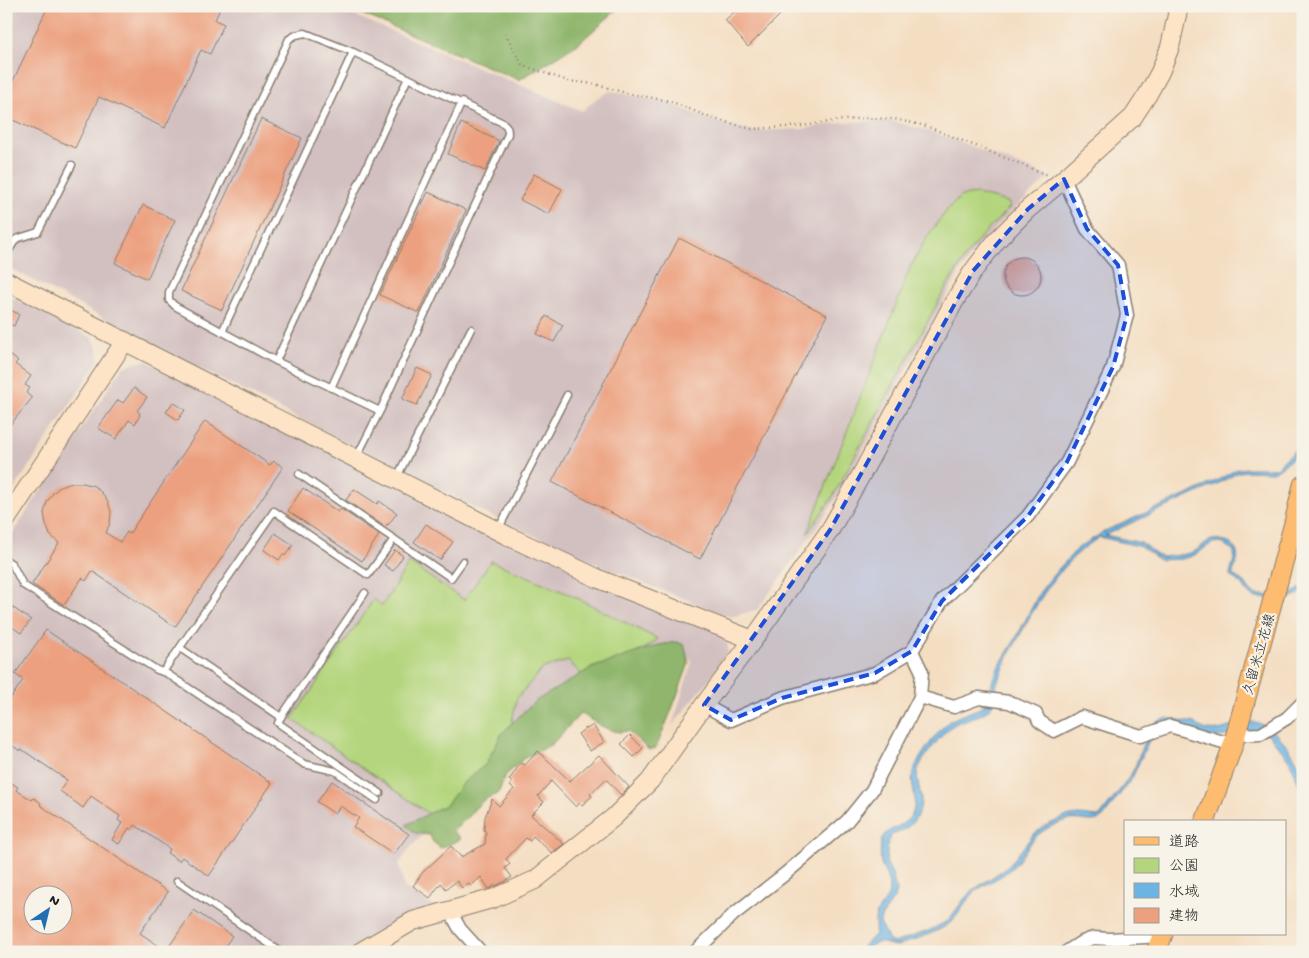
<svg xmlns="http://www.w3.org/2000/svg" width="1309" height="958" font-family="'Gochi Hand','Klee One',sans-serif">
<rect width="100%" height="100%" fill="#f7f3e8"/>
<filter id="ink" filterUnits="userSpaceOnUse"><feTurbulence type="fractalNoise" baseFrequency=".02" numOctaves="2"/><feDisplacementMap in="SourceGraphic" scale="10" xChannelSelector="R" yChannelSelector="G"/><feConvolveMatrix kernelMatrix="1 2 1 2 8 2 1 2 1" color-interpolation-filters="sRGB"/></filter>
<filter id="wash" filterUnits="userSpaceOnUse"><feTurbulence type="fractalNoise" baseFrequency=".0096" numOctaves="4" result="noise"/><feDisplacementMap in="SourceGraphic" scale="20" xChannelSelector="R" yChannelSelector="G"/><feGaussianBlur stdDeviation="1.12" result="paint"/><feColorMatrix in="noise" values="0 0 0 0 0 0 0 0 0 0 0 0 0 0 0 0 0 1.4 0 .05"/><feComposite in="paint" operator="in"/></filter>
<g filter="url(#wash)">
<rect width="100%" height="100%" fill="#f4dec2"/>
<g fill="#d2bfc0" fill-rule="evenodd">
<path d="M6,6H332L582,111L597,98L611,91L669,103L710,120L753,131L803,129L844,122L891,121L918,128L953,139L1049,177L1016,207L992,232L973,253L959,273L838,496L813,533L758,609L730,617L584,559L489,515L181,359L6,266Z"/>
<path d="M6,294L91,337L95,343L98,350L99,359L96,365L6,501Z"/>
<path d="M144,360L721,635L728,645L727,657L672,726L692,662L684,651L657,655L433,825L410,848L399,864L404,887L435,907L396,921L366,938L348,952H6V543L122,368L128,365L143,361ZM32,896H62V926H32Z"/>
</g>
<g fill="#b4d57d" stroke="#68784c">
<path d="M977,194L1008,202L1010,207L980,238L966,256L944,291L832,498L807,534L882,341L910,268L928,235L948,209L961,196Z"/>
<path d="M491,561L571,595L658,639L651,645L628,657L593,685L568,661L543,668L517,698L511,726L488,776L432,816L292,719L374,599L382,606L409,563L464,600Z"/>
</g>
<g fill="#8fb66c" stroke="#566944">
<path d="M343,6H621L578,44L519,80Z"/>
<path d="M677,642L684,645L689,663L672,709L656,748L649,750L628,731C625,731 622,732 619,732C608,731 590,720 581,713L552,744L523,759L505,776L498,794C493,796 488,797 484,800C474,807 461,828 452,830L461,839L441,848L433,842L430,835L415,833L406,825L447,804L463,783L486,764L502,733L534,702L591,668L659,645Z"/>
</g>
<path fill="#6cb4e4" stroke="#446880" d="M1303,442V446L1289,461L1274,472L1247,471L1239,472L1217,484L1105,535L1141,543C1149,547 1154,556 1163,557C1172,556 1181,555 1190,553C1198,551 1201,546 1207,542C1217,536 1234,542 1237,553C1239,559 1235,567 1233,572V575L1244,582L1251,592L1257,595C1276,595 1288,599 1303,586V590L1299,594L1289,598H1256L1249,594L1242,584L1230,576C1230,568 1236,560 1234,552C1232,549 1231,549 1228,547C1211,534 1205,553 1189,557C1181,560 1170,559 1161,560L1158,559L1142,547L1100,537C1062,560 1040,597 1020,635C1016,643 1010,651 1007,659C1005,667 1000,675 997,683C995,691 996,701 990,708C981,718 963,718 952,726C944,731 923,758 919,767C914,778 921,789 921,801C921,818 907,831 891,835L888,843L886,862L892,874L896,890L894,898L881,918L880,923L889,941L894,943L928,931L948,921L965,898L973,890L1009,866L1033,835L1045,826L1065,817L1078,815L1097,817L1100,816C1111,801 1125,785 1134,769C1138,760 1147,728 1154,724C1164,716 1175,719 1187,722C1189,722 1192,722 1194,723C1199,726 1202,729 1208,730C1221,733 1235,723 1249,722C1273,720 1299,757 1303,779C1304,784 1303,789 1303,794C1298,783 1295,771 1289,760C1283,751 1275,744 1269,734L1247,730L1225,736L1212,737L1155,727L1132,778L1103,817C1095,825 1081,818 1070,820C1060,821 1047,828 1039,834C1028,843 1023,857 1013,867C1002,877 989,882 977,890C966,899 961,913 950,923C939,932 911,941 897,946C890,946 883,941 876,943C867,946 870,952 858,952L875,934C876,928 874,921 876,915C880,905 890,900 889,888C889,879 884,872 881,863C880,857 880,843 883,837C888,828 905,827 912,814C919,801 910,786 913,773C915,762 941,726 950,721C961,714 975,712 985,705L988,699L993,679L999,666L1015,640L1040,592L1055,573L1078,548L1107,530L1189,494L1220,479L1237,469L1248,468H1276Z"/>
<g id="blocks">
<g fill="#eca07f" fill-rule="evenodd">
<path d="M48,6H221L215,20L224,24L210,54L201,50L165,128L99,97L75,148L6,117V96Z"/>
<path d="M741,6H789L748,47L725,20Z"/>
<path d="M261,119L302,138L222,310L181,291Z"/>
<path d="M461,123L499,141L485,171L448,154Z"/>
<path d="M534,174L562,189L549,214L520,200Z"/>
<path d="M428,192L466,210L419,313L380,295Z"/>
<path d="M143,205L175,220L147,279L115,263Z"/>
<path d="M679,238L827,315L700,559L552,482Z"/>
<circle cx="1022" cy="276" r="19"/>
<path d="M6,308L19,314L14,326L6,322Z"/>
<path d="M546,316L563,325L554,342L537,334Z"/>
<path d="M6,352L18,361L15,364L31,376L25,385L30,388L26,393L32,398L6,430Z"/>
<path d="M417,368L432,375L417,405L402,399Z"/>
<path d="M134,388L147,397L137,411L140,413L139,415H140L135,424L129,420L116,439L98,428L118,400L123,403Z"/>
<path d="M173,402L185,410L178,420L166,412Z"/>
<path d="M205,421L270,465L274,461L283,467L175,627L92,571L86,581L82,578L64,605L32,584L59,543L50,535L46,524L44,513L47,502L53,493L61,486L72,483H83L94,486L102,493L108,502L111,512L110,523L106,533L120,542L127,532L129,534Z"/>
<path d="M303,488L338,512L341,509L379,535L362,561L288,511Z"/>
<path d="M354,489L377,504L379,501L397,513L388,525L387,524L385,527L346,500Z"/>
<path d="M426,524L453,542L440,560L414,542Z"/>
<path d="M275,533L293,545L285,556L283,554L279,560L264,550Z"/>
<path d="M395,550L403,556L393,571L384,565Z"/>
<path d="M6,603L31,620L21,633L6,623Z"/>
<path d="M46,630L272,783L209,876L182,857L179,861L167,853L170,849L135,825L132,830L129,828L119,844L112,840L122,823L118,820L120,816L91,796L83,808L60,791L67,780L21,749L20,751L6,741V705L23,680L15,674Z"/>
<path d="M593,725L604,742L590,751L578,734L586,728L587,729Z"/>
<path d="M630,735L643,748L634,757L621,744Z"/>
<path d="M538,751L570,781L599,755L629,787L621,795L606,779L590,794L592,796L582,805L580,803L576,807L551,781L538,796L544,802L531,815L564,844L552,853L533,836L530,841L526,838L506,859L510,864L505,868L512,877L504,882L495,886V885L491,888L489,889L481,877L471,886L469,884L462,888L457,881L446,889L441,883L430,898L413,886L423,872L451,846L461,857L485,844L486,832L484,830L485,817L492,799L499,806L514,789L510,786L512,782L509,780L521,763L525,765Z"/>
<path d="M332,781L409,834L394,854L353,827L359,818L340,806L335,814L317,802Z"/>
<path d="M10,782L18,787L16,790L32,800L34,798L41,803L40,805L168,892L140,933L166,951L194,910L232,936L221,952H6V783L8,785ZM32,896H62V926H32Z"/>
</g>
</g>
</g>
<g filter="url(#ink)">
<use href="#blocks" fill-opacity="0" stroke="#887d6f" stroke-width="1"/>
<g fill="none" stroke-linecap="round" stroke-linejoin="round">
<defs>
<g id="lane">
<path d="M6,255L16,239L38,232L72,165"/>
<path d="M222,332L353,52"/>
<path d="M276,361L408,78"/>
<path d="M331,388L462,102"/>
<path d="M356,458L380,411L508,134C508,128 507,125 501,122L353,52L305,33L296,35L289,39L169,292V300L175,306L276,361L380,411"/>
<path d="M299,474L451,578L463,561"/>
<path d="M397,477L471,329"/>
<path d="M498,530L567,395"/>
<path d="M6,560L12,564L23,585L157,670L166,673L304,764L335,771L377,800"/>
<path d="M365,593L281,717L278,723L380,793"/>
<path d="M180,648L281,717"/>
<path d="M163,672L274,511L368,575L394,539"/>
<path d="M177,881L281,952"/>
</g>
<g id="street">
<path d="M920,697L954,707L979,698L1009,702L1036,714L1039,721L1054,731L1082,717L1141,736L1170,726L1233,745"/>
<path d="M704,705L731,720L782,698L875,673L912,651L942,601L1028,516L1067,462L1113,367L1127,315L1118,265L1087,229L1064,179"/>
<path d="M1235,735L1261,734L1287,718L1303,702"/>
<path d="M450,911L460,929L481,952"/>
<path d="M695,952L734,914L785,874L847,821L872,790L920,697L922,672L912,651"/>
<path d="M1066,952L1080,943L1093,938L1109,939L1163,936"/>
</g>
<g id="secondary">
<path d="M6,281L510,537L599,579L753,640"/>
<path d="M6,520L125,341"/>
<path d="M360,952L413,921L495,898L535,880L614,817L650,781L704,705L753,640L830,530L860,477L954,302L973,271L997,240L1028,209L1064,179L1133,117L1148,94L1160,72L1170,47L1179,6"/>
</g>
<g id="primary">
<path d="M1205,822L1233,745L1294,523L1303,485"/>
<path d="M1156,952L1163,934"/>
</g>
</defs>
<use href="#lane" stroke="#887d6f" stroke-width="9"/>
<use href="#street" stroke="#887d6f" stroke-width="15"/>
<use href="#secondary" stroke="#887d6f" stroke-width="20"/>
<use href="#primary" stroke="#887d6f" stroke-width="21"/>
<path stroke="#887d6f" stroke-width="2.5" stroke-dasharray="1 4" stroke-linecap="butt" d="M505,33L522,65L568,81L594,84L626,93L670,101L711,118L752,129L802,126L834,121L865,118L894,119L926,126L1048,175"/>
<use href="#lane" stroke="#fff" stroke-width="6"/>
<use href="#street" stroke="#fff" stroke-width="12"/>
<use href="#secondary" stroke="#fee4c6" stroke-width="18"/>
<use href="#primary" stroke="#fdbc70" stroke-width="19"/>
</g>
</g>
<path fill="#1d4ed8" fill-opacity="0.2" stroke="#1d4ed8" stroke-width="4" stroke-dasharray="10 6" stroke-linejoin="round" d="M1064,179L1087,229L1118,265L1127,315L1113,367L1067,462L1028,516L942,601L912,651L875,673L782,698L731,720L704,705L830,530L973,271L1028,209Z"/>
<g text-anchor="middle" stroke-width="4.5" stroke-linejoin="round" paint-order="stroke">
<g font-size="14" fill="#1c1c1c" stroke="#f7f3e8">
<text transform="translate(1258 654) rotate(-74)" y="5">久留米立花線</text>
</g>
</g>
<rect width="1309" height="958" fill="none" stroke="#f7f3e8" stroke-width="25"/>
<rect x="1124" y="820" width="162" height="115" fill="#f7f3e8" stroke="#9f9d96"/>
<rect x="1134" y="837" width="25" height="8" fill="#fdbc70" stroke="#9f9d96"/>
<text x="1169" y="846" font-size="15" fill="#1c1c1c">道路</text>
<rect x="1134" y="858" width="25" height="15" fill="#b4d57d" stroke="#9f9d96"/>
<text x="1169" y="870" font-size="15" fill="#1c1c1c">公園</text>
<rect x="1134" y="883" width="25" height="15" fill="#6cb4e4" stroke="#9f9d96"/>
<text x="1169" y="896" font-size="15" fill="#1c1c1c">水域</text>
<rect x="1134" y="908" width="25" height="15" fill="#eca07f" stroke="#9f9d96"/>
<text x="1169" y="920" font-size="15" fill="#1c1c1c">建物</text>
<g transform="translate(48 910) rotate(35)"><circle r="24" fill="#f7f3e8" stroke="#9f9d96"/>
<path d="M0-4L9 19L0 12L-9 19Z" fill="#1f6fb2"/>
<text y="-8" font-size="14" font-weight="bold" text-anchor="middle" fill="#1c1c1c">N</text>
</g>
</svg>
